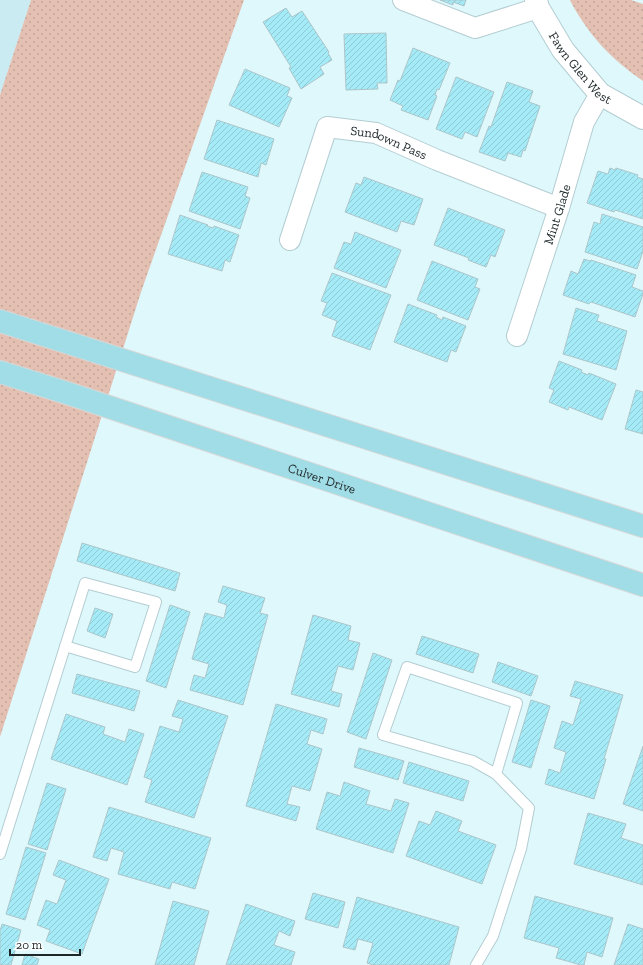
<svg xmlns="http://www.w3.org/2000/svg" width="643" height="965" font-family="'Zilla Slab',serif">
<defs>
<pattern id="park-dots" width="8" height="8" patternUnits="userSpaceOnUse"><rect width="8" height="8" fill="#e4c0b2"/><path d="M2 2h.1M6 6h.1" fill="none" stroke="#c3a599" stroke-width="1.8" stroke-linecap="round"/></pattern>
<pattern id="building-hatch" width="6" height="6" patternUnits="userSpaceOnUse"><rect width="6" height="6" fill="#a4ebf7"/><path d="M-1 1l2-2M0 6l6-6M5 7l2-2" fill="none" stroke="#8dcad4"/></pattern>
</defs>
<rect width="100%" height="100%" fill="#def8fc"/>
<path fill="#c9ebf1" d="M0,0H31L0,95Z"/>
<g fill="url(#park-dots)">
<path d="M31,0H244L141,292L0,737V95Z"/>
<path d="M570,0H631L643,4V81C611,59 588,35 570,0Z"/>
</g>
<g fill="url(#building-hatch)" stroke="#adc6ca">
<path d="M440,0H466L464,6L453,2V5Z"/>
<path d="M286,8L292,17L302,11L329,52L328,53L332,60L320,67L324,74L301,89L289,68L291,67L263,22Z"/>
<path d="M386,33L387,83H377L378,89L346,90L344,34Z"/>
<path d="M413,48L450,63L439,90L437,89L435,95L437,96L428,120L401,110L403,106L390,100L398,80L400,81Z"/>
<path d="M245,69L290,88L287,96L292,98L279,127L229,105Z"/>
<path d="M456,77L494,92L477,137L465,132L462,139L436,129Z"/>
<path d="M507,82L533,91L529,102L540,106L525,151L523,150L521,157L508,153L505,161L479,152L489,126L491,127Z"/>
<path d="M217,120L274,139L266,165L261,163L258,177L204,159Z"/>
<path d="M610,168L615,170L616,168L638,175L637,177L643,179V219L615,210L614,212L587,203L598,171L608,174Z"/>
<path d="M202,172L248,187L245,196L250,198L240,229L189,211Z"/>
<path d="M364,177L423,199L414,225L401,221L397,232L345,212L356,183L361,185Z"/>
<path d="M448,208L505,230L495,257L491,255L486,267L468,260L469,258L434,245Z"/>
<path d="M602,214L643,227V251L637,269L585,252L594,222L600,224Z"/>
<path d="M180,215L208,225L207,226L213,228L214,226L239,235L230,262L225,260L222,271L168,254Z"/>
<path d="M355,232L401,250L386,288L334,268L344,242L351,244Z"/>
<path d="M584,259L590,261L591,260L636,275L632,287L643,291V294L635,317L591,302L589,304L563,295L571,271L578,274Z"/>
<path d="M432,261L478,279L475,287L480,289L468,320L417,300Z"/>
<path d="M332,273L391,295L370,350L332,336L337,321L322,315L327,303L321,301Z"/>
<path d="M408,304L437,315L436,317L442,320L443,317L466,326L456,352L451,350L447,362L394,342Z"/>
<path d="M576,308L599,315L597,321L627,331L616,370L563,354Z"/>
<path d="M559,361L582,370L581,372L588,375L589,373L616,384L602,420L569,407L568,410L549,402L554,390L549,388Z"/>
<path d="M636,390L643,392V434L625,429Z"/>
<path d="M82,543L180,573L175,591L77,561Z"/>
<path d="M223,586L265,598L260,613L268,615L243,705L190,690L194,675L205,678L209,664L192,659L205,613L224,618L227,605L218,602Z"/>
<path d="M170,605L190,612L166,688L146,681Z"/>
<path d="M95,608L113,614L105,638L87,631Z"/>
<path d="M313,615L351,626L348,640L360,643L353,670L338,666L331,691L342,694L339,707L291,694Z"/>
<path d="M422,636L479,654L473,673L416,654Z"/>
<path d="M373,653L392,660L366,739L347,732Z"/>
<path d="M498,662L538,676L531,696L492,682Z"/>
<path d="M77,674L140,691L134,711L72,693Z"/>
<path d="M575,681L623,695L604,759H606L594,799L545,784L549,769L560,773L566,752L554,748L562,721L573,725L581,699L570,696Z"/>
<path d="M178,700L228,716L194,818L145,802L152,780L144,777L160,726L179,732L183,719L172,716Z"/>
<path d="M531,700L550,706L531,768L512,762Z"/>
<path d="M276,704L327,719L323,734L311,730L307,744L322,749L310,791L292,786L287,804L300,807L296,821L246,806Z"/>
<path d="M66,714L105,727L103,734L125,742L129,729L144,734L127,785L51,759Z"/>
<path d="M643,746V811L623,804Z"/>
<path d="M359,748L404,761L398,780L354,767Z"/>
<path d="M409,762L469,781L463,801L403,783Z"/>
<path d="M344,782L370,791L366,804L391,811L395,799L409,803L393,853L316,829L327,792L340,796Z"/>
<path d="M47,783L66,789L47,850L28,844Z"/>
<path d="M109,807L211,838L195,889L172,882L170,889L118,874L124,852L111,848L107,861L93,857Z"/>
<path d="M436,811L462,821L458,831L496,845L482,884L406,856L419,821L430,825Z"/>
<path d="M588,813L626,824L621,838L643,845V885L574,864Z"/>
<path d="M26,847L46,853L25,920L6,914Z"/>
<path d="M59,860L109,879L82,954L46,941L50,930L37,925L46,900L57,904L66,880L53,875Z"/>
<path d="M313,893L345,902L338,928L305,919Z"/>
<path d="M535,896L613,918L602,957L587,952L584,965H581L556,958L559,948L524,938Z"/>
<path d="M357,897L459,927L449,965H373L367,963L373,943L358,939L355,950L343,947Z"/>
<path d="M173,901L209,911L194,965H155Z"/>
<path d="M246,904L295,921L290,936L279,931L274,945L295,952L291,965H226Z"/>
<path d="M2,924L21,930L11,965H0V931Z"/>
<path d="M628,924L643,929V965H614Z"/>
<path d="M25,954L39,959L37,965H22Z"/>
</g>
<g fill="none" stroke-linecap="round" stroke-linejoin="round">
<defs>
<g id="service">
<path d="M0,854L85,583L156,602L135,667L65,646"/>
<path d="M476,965L493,936L521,849L529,808L496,774L473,761L383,735L407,667L517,703L496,774"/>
</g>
<g id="minor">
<path d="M403,0L475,28L538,8"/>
<path id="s1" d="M290,240L327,127L376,133L437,160L559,208"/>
<path id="s2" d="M517,336L559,208L584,122L600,94"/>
</g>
<g id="tertiary">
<path id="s3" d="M536,0L538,8L563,50L600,94L643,118"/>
</g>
<g id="primary">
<path d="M0,321L643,526"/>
<path id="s4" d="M0,372L70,394L643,585"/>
</g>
</defs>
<use href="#service" stroke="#b4cdd2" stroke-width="12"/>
<use href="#minor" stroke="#b4cdd2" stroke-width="22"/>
<use href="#tertiary" stroke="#b4cdd2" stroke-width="24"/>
<use href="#primary" stroke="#d6d8d8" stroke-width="24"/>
<use href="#service" stroke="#fff" stroke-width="10"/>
<use href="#minor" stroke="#fff" stroke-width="20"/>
<use href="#tertiary" stroke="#fff" stroke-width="22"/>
<use href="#primary" stroke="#a1dde6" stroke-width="22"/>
</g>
<g text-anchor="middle" stroke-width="3.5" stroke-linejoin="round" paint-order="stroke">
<g font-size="13" fill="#1d2728" stroke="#fff">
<text dy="5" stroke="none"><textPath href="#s3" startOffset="82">Fawn Glen West</textPath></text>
<text dy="5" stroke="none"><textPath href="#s1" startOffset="183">Sundown Pass</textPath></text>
<text dy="5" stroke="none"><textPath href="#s2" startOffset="128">Mint Glade</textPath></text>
<text dy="5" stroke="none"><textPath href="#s4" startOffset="339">Culver Drive</textPath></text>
</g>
</g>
<path d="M10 949v6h70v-6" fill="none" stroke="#1d2728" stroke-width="2"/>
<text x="16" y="949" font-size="12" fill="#1d2728" stroke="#ffffff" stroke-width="3" paint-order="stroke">20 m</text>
</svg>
